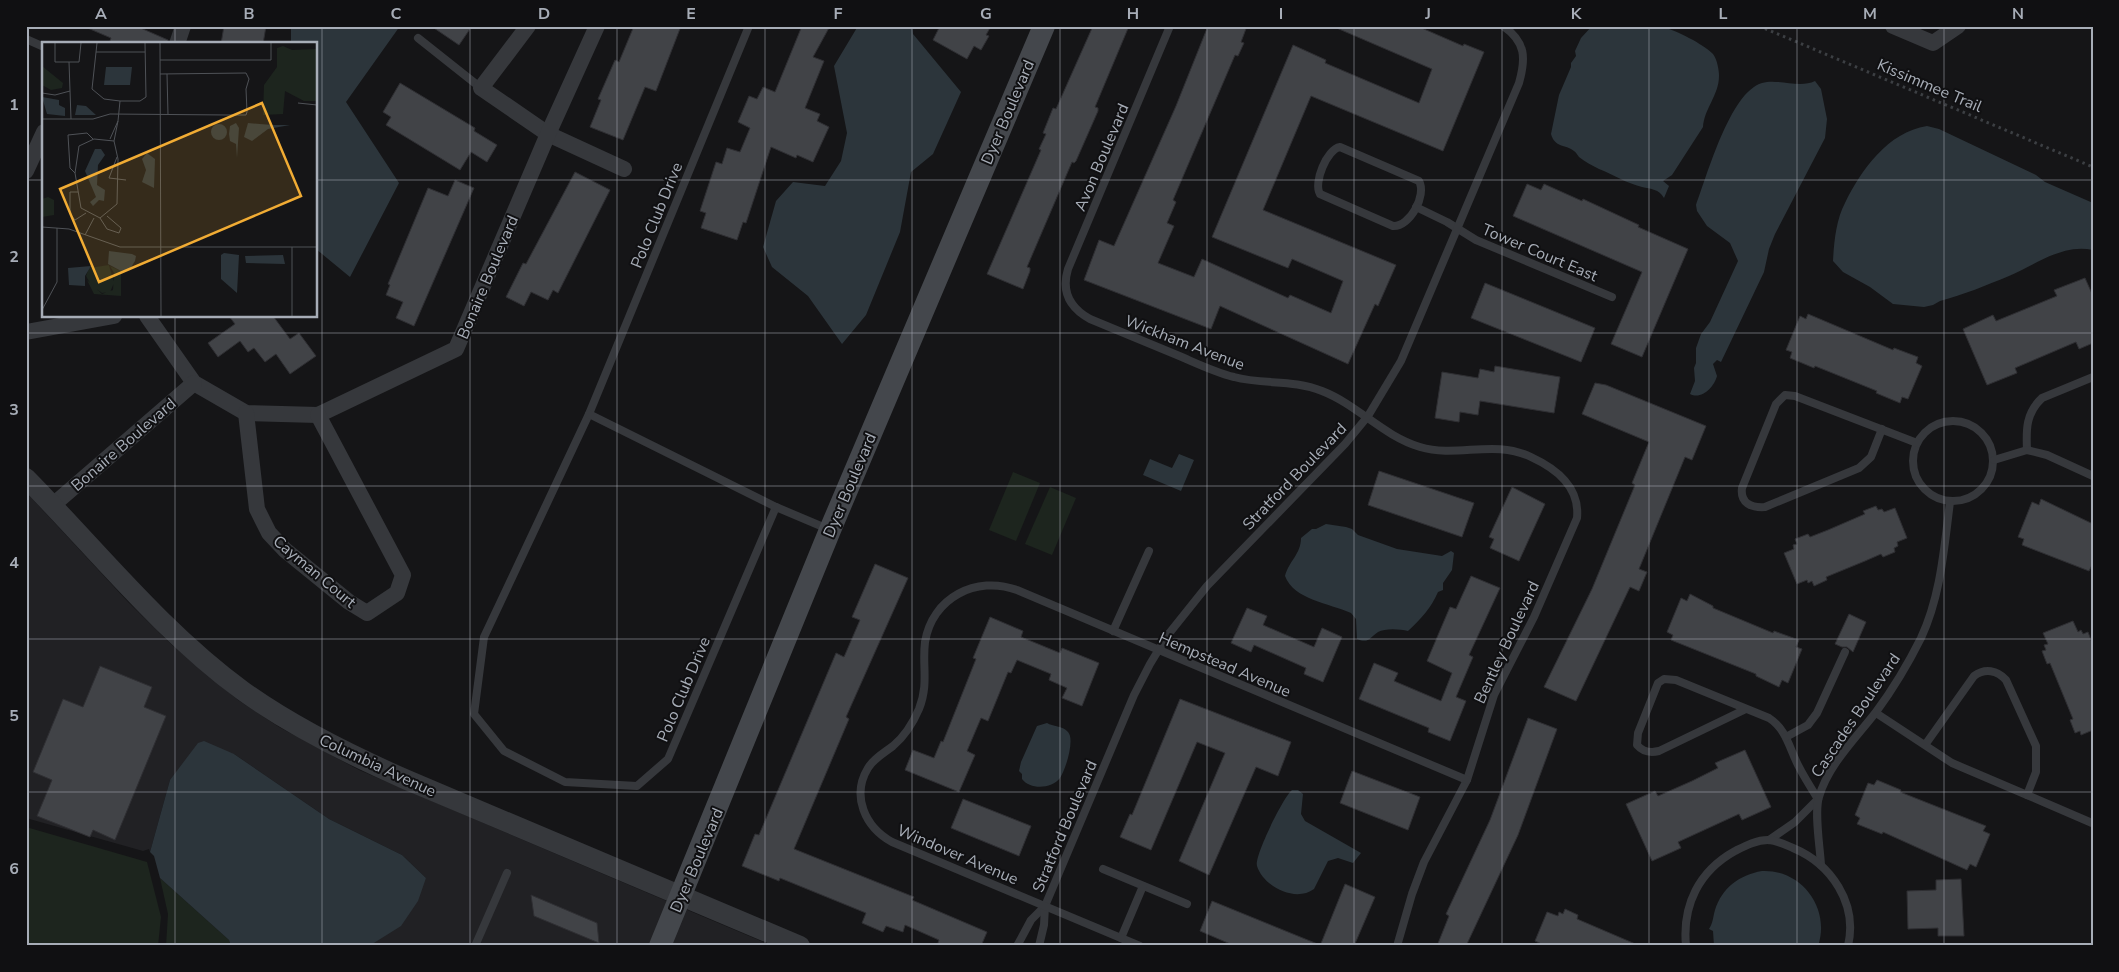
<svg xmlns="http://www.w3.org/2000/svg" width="2119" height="972" font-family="'Nunito Sans',sans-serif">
<rect width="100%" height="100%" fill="#151517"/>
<g fill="#212124">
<path d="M26,492L129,603L172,645L238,700L279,727L359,770L669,902L650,946H369L426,878L402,855L329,819L234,754L170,780L150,852L149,849L143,851L26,818Z"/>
<path d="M685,909L773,946H670Z"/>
</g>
<g fill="#1d251e">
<path d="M1013,472L1040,483L1016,541L989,530Z"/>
<path d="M1050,487L1076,498L1052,555L1025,544Z"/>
<path d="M26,827L147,862L161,917L158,946H26Z"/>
<path d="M160,878L229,940L231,946H166L168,914Z"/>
</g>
<g fill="#2c353b">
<path d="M291,26H400L346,102L399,183L350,277L316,249V44H291Z"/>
<path d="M858,26H912L913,34L961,92L933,154L911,172L900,232L866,315L842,344L808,296L772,267L763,247L776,201L793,182L825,186L841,161L847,133L834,66Z"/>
<path d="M1592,26C1611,26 1644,23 1662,27C1676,30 1703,44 1713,54C1717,59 1719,70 1719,76C1719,95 1704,109 1703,127L1672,175L1663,181L1669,186L1664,198C1659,189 1651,189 1642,187C1626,183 1614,175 1599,169C1593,166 1585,162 1579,157C1578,156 1576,152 1574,151C1565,144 1555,148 1551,134L1559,95L1571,67V63L1576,56L1575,51L1581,38Z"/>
<path d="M1815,81L1821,89L1827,119L1825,138L1775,234L1769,249L1764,272L1721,362L1717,360L1713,364L1717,376C1714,387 1702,400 1690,394L1695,381L1694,368L1696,363V348L1701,334L1710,322L1738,261L1730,243L1707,226L1697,211L1696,205C1707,176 1730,92 1762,83C1778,78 1799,89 1815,81Z"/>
<path d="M1927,126L1939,129L2036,175L2045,182L2093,203V250C2063,243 2035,265 2009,276C1987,285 1963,295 1940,301L1933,305L1924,307L1893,304L1870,287L1843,272L1833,261C1834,242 1836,220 1845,203C1861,170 1888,132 1927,126Z"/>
<path d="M1179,454L1194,460L1181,491L1143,475L1150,459L1172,468Z"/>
<path d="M1326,524L1346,527L1352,529L1358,535L1397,549L1442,556L1451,551L1454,553L1452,570L1443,583V590L1438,592C1431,608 1421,619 1408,631C1400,629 1385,628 1378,632C1369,638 1369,644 1357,639L1356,619L1351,613C1329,603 1294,600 1285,576C1289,561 1301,554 1301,538L1312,529H1316Z"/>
<path d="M1047,723C1053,727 1062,725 1068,732C1075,739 1066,769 1060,778C1052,789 1030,790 1022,779V774L1019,771L1021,762L1037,726Z"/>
<path d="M204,741L234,754L329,819L402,855L426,878L418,901L401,926L369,946H231L229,940L160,878L154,856L150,852L170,780L198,743Z"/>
<path d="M1292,790H1298L1303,794L1301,814L1305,821L1361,853L1353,863L1338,858L1328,861L1314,889C1295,903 1263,886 1257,866C1254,856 1284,796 1292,790Z"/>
<path d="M1762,871C1801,869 1831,908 1818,946H1714L1713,931L1709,929C1713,923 1713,917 1715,910C1722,888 1739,875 1762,871Z"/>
</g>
<g fill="#414347" stroke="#2f2f33">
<path d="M83,26H136L168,40L167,44H109L111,38Z"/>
<path d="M224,26H266L263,44H221Z"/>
<path d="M431,26H472L459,45Z"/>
<path d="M634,26H681L656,91L645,87L623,140L590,127L601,100L598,99L615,60L619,62Z"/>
<path d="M802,26H830L813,57L824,61L805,108L820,114L817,121L829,127L813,162L797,155L796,158L771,147L746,223L743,222L737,240L701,228L706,213L700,211L716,162L722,164L727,148L740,152L750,128L738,122L749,96L757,99L763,87L775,92Z"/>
<path d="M940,26H991L986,35L989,36L981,50L974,46L967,59L933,40Z"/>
<path d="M1093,26H1129L1095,107L1098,108V111L1076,161L1074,163L1072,162L1027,267L1030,268V271L1023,289L987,274L1041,150L1039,149L1046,134L1043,133L1053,108L1056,109Z"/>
<path d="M1208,26H1247L1241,42L1244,43L1238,56L1235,55L1173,200L1176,202L1167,223L1174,226L1158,263L1194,277L1202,259L1288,298L1290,295L1331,313L1343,281L1292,259L1288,268L1212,237L1293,45L1326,60L1325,63L1419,103L1432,69L1332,26H1417L1463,46L1464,44L1484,52L1443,151L1311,96L1263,210L1396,265L1378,306L1375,304L1348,364L1220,306L1211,329L1084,280L1099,240L1114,246L1176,106Z"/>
<path d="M400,83L475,128L474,131L497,145L487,162L471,152L460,170L386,125L391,117L383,112Z"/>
<path d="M575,172L610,190L558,293L553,290L548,300L531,292L524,306L506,297L523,263L526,264Z"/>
<path d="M455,180L474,188L414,326L396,318L403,302L386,295L390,285L388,284L428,188L448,196Z"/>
<path d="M1527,184L1541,190L1544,184L1582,201L1583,199L1639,225L1638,227L1688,249L1642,357L1611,344L1642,272L1513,216Z"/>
<path d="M2085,278L2093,296V343L2079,349L2076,342L2015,368L2017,373L1987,385L1963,329L1993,315L1996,321L2057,296L2054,290Z"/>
<path d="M1485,283L1595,328L1581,362L1471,318Z"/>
<path d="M1808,314L1893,350L1894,348L1918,357L1916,363L1922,366L1908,399L1902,397L1900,403L1876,393L1877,391L1815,366L1814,368L1790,358L1792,352L1786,350L1800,316L1806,319Z"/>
<path d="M229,316H273L290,339L299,333L316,356L290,374L276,354L265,362L254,348L248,352L240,341L218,357L208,343L235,324Z"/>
<path d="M1495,366L1560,377L1554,413L1480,401L1478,415L1460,412L1459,422L1435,418L1442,372L1478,378L1480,369L1494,372Z"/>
<path d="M1595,383L1606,385L1706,426L1692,460L1685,457L1639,569L1647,572L1639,591L1630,587L1576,701L1544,687L1592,589L1635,485L1632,483L1649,442L1582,414Z"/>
<path d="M1379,471L1474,503L1462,537L1368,505Z"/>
<path d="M1512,487L1545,504L1519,561L1490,548L1494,539L1489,537Z"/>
<path d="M2041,499L2093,524V563L2089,571L2022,545L2024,539L2018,537L2032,502L2039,505Z"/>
<path d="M1876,506L1878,510L1882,509L1884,512L1895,508L1907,538L1897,542L1898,546L1894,548L1895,552L1883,557L1881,554L1865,561L1826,577L1827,580L1814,586L1812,581L1808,583L1807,580L1797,584L1784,553L1794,549L1793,545L1797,544L1795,539L1808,534L1810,537L1828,530L1865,514L1863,511Z"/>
<path d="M875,564L908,578L846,717L849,719L794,849L914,897L912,900L987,932L981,946H937L939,940L905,925L903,932L886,926L883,932L862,923L866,913L780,878L779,881L742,866L755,834L759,835L836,653L844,657L860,620L852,617Z"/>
<path d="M1471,576L1500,588L1469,655L1473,657L1456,697L1466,701L1450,741L1428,732L1429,728L1359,699L1374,663L1398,673L1394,681L1441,701L1452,673L1427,661L1450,607L1456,609Z"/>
<path d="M1690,594L1713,606V608L1773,633L1774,631L1799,640L1796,647L1802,649L1788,683L1782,680L1779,687L1756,676V674L1671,640L1673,635L1667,632L1681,598L1687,601Z"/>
<path d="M1247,608L1267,616L1263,625L1314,647L1322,628L1342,637L1323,682L1304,674L1306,668L1254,645L1251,652L1231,643Z"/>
<path d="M1849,614L1866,622L1853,652L1847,647H1842L1835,644Z"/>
<path d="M990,617L1023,631L1021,637L1060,653L1062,648L1099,663L1082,706L1062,698L1067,688L1049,680L1051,674L1017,660L1011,673L1008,672L988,721L981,718L967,751L975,755L959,792L905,770L913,750L934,758L941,741L943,742L976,659L973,658Z"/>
<path d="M2073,621L2078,632L2081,630L2083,634L2088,632L2093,645V730L2081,735L2080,731L2075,733L2070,720L2073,719L2050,663L2047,664L2042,651L2046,650L2044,645L2048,644L2043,633Z"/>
<path d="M100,666L152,687L144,707L166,716L115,840L93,830L90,837L37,816L52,780L33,772L63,699L83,707Z"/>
<path d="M1180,699L1291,742L1278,776L1256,767L1209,875L1179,861L1225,753L1197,742L1151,850L1120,837L1130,814L1132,815Z"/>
<path d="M1528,718L1557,729L1518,835L1466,946H1437L1449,916L1446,914L1490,820Z"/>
<path d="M1745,750L1771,807L1742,820L1739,814L1678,842L1681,848L1652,861L1626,804L1655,791L1658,796L1692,781L1718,768L1715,763Z"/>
<path d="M1352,771L1420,797L1408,830L1340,803Z"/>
<path d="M1877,780L1901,790L1900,792L1986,826L1983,831L1990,834L1976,867L1970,864L1967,870L1883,832L1882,834L1857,824L1860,818L1855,815L1868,783L1874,785Z"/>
<path d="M963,799L1031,826L1019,856L951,828Z"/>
<path d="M1961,879L1964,936H1938V928L1908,929L1907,891L1936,890V880Z"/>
<path d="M1345,884L1375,897L1354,946H1320Z"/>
<path d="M531,895L597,923L599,943L534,916Z"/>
<path d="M1212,901L1320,945V946H1235L1200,931Z"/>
<path d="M1565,909L1578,915L1577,919L1640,946H1546L1535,941L1547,912L1558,916L1559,912L1563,914Z"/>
</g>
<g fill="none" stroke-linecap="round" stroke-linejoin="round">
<path stroke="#3c3f43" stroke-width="3" stroke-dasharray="2.5 4" stroke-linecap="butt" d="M1759,26L2093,167"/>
<g stroke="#36383c" stroke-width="8">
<path d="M749,26L589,414L484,637L474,714L504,751L565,782L637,786L668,759L776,507"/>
<path d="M1170,26L1068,269C1061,292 1070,308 1090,319C1119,331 1148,343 1177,355C1196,363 1214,372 1234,377C1263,385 1293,379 1322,391C1358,405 1383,436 1420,447C1458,458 1494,439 1531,457C1557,469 1580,487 1577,518L1534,617L1494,695L1467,780L1424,862L1412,894L1397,946"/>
<path d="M418,38L481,88"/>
<path d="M26,39L44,47"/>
<path d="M1340,147L1419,181C1427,195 1410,227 1393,226L1320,194C1313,183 1327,149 1340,147Z"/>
<path d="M1416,207L1447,222L1476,240L1612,297"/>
<path d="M589,414L776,507L828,529"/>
<circle cx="1953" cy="461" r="40"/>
<path d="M1882,429L1871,457L1859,468L1765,507C1751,508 1740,503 1742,488L1776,404L1785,395L1795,396L1917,443"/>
<path d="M2027,450C2026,429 2026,413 2042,398L2093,377"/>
<path d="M1994,460L2027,450L2047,455L2093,476"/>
<path d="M1113,631L1149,551"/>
<path d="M1746,709L1659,751C1651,753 1643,752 1637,745L1638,733L1658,683L1664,679L1676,680L1769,718C1786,729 1789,747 1798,765C1804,777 1811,788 1818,799"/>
<path d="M1876,713L1952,763L2027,795L2036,772V746L2006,680C1997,670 1985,668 1974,676L1925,745"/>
<path d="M1786,737L1808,725L1817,713L1845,652"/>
<path d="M2027,795L2092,823"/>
<path d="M1769,840L1795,822L1818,799"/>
<path d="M1821,865C1820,847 1814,812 1819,797C1828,765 1856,738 1876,712C1893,689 1908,664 1921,638C1941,595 1944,548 1950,502"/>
<path d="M1103,869L1187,904"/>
<path d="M1121,938L1143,886"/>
<path d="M475,946L507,873"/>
<path d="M1017,946L1031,920L1045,906"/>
<path d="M1039,946L1044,925L1045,906L1134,695L1150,664L1167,636L1207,586L1345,444L1368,416L1401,361L1519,83C1526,58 1526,42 1503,26"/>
<path d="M1140,946L892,842C865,827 851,796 868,768C874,758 884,753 893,746C905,736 913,723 919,709C929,684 922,666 925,642C932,598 976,575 1017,590L1467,780"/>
<path d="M1686,946C1682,905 1699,871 1735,851C1745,846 1756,840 1768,840C1776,840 1786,845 1793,848C1831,864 1858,903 1848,946"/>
</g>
<g stroke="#36383c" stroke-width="16">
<path d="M528,26L481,88L548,134L624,169"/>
<path d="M1893,26L1933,43L1958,26"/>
<path d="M177,44L183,26"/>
<path d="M26,171L44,132"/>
<path d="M147,316L194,383L246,413L318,415L456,349L548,134L597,26"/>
<path d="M26,332L114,316"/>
<path d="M246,413L257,509L269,533L285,550L349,602L367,613L397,593L403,575L318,415"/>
<path d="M53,505L194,383"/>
</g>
<path stroke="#36383c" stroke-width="20" d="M26,478C97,550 161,631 243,691C293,727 350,755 407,780L800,946"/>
<path stroke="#44474c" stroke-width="22" d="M660,946L830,530L1044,26"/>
</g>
<path fill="none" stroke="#a7adb7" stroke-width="1" stroke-opacity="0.55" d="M175,26V44M322,26V946M470,26V946M617,26V946M765,26V946M912,26V946M1060,26V946M1207,26V946M1354,26V946M1502,26V946M1649,26V946M1797,26V946M1944,26V946M26,180H44M316,180H2093M175,316V946M26,333H2093M26,486H2093M26,639H2093M26,792H2093"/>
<g text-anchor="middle" stroke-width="4" stroke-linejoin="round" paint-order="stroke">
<g font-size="16" fill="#a7adb7" stroke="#101012">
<text transform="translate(1930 85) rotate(23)" y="6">Kissimmee Trail</text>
<text transform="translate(1007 112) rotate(-67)" y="6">Dyer Boulevard</text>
<text transform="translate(1101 157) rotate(-67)" y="6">Avon Boulevard</text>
<text transform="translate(656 215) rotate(-68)" y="6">Polo Club Drive</text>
<text transform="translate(1540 252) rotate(23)" y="6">Tower Court East</text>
<text transform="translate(487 277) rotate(-67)" y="6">Bonaire Boulevard</text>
<text transform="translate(1185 342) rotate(21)" y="6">Wickham Avenue</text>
<text transform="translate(123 444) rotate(-41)" y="6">Bonaire Boulevard</text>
<text transform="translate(1294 476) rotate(-46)" y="6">Stratford Boulevard</text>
<text transform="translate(849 485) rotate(-67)" y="6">Dyer Boulevard</text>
<text transform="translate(315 571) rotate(40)" y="6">Cayman Court</text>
<text transform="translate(1506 642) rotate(-65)" y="6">Bentley Boulevard</text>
<text transform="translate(1225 664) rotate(23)" y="6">Hempstead Avenue</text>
<text transform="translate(683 689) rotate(-67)" y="6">Polo Club Drive</text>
<text transform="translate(1855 715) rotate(-56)" y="6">Cascades Boulevard</text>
<text transform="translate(378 765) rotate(25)" y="6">Columbia Avenue</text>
<text transform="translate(1064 826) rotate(-67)" y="6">Stratford Boulevard</text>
<text transform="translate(958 854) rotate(23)" y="6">Windover Avenue</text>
<text transform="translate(696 860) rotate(-67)" y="6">Dyer Boulevard</text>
</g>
</g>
<g transform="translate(42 42)">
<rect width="275" height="275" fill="#151517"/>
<path d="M241,4L250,8L275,7V59H262L243,49L241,72L221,73L222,43L235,25V6ZM0,24L21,41L20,46L9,48L0,43ZM6,155L12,158V173L0,175V157ZM67,223L72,241L68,250L60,251L49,243L44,234L47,226ZM68,224L79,229V254L52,252L45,238L60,252L71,248L72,231Z" fill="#1d251e"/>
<path d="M64,25H90L88,43H62ZM0,55L17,58V63L23,66V74L5,72ZM35,63L44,64L54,73H33ZM194,81L197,86L195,116L194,102L188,99L187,92L188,84ZM206,81L230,83H248L226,87L210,99L202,95ZM169 90a8 8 0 1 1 16 0a8 8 0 1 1-16 0ZM53,107H59L63,113L56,123L55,143L63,148L62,159L57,158L51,164L48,160L54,155L43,129ZM105,111L113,117L112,146L100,140L104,128L100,117ZM67,209L90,212L94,214L93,219L88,227L79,229L66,222ZM182,211L197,213L195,251L179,237V213ZM241,213L243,222L204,221L203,214ZM49,224L43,234V244L27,243L26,226Z" fill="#2c353b"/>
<path fill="none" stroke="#4f5257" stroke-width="1" d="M13,1V20H37L39,1M55,1L50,47L62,57L78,59H98L104,55L103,1M118,1L119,274M54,10H103M118,18H229V1M27,20L29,77M125,32L126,73M0,51L13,53L28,49M256,61L275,63M0,77H51L68,72L187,73H204L205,70L204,47L207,37L204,31L118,32M52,97L72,99L76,117L75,162L58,176L39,166L33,131L37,104ZM68,97L76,79L78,59M72,99L76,79M75,115L67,136L84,138M33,131L28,126L26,93L45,91L51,97M36,150H28V172L33,178L44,171M58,176L65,187L77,191L79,186L65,174M0,185L27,187L78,205H275M43,193L52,176M250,205V274M0,268L15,240V186"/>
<path fill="#f1ac34" fill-opacity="0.15" stroke="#f1ac34" stroke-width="2.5" d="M220,61L259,154L57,240L18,147Z"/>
<rect width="275" height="275" fill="none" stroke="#a7adb7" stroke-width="2.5"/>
</g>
<rect width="2119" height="972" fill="none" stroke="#101012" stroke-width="55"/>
<rect x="28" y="28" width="2064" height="916" fill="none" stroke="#a7adb7" stroke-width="2"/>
<g font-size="16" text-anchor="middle" font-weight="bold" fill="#a7adb7">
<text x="101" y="19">A</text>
<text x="249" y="19">B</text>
<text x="396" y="19">C</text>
<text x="544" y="19">D</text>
<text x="691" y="19">E</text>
<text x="838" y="19">F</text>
<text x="986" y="19">G</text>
<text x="1133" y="19">H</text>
<text x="1281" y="19">I</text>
<text x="1428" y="19">J</text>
<text x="1576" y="19">K</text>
<text x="1723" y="19">L</text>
<text x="1870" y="19">M</text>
<text x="2018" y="19">N</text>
<text x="14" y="110">1</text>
<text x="14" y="262">2</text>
<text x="14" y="415">3</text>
<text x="14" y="568">4</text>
<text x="14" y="721">5</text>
<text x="14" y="874">6</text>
</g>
</svg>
